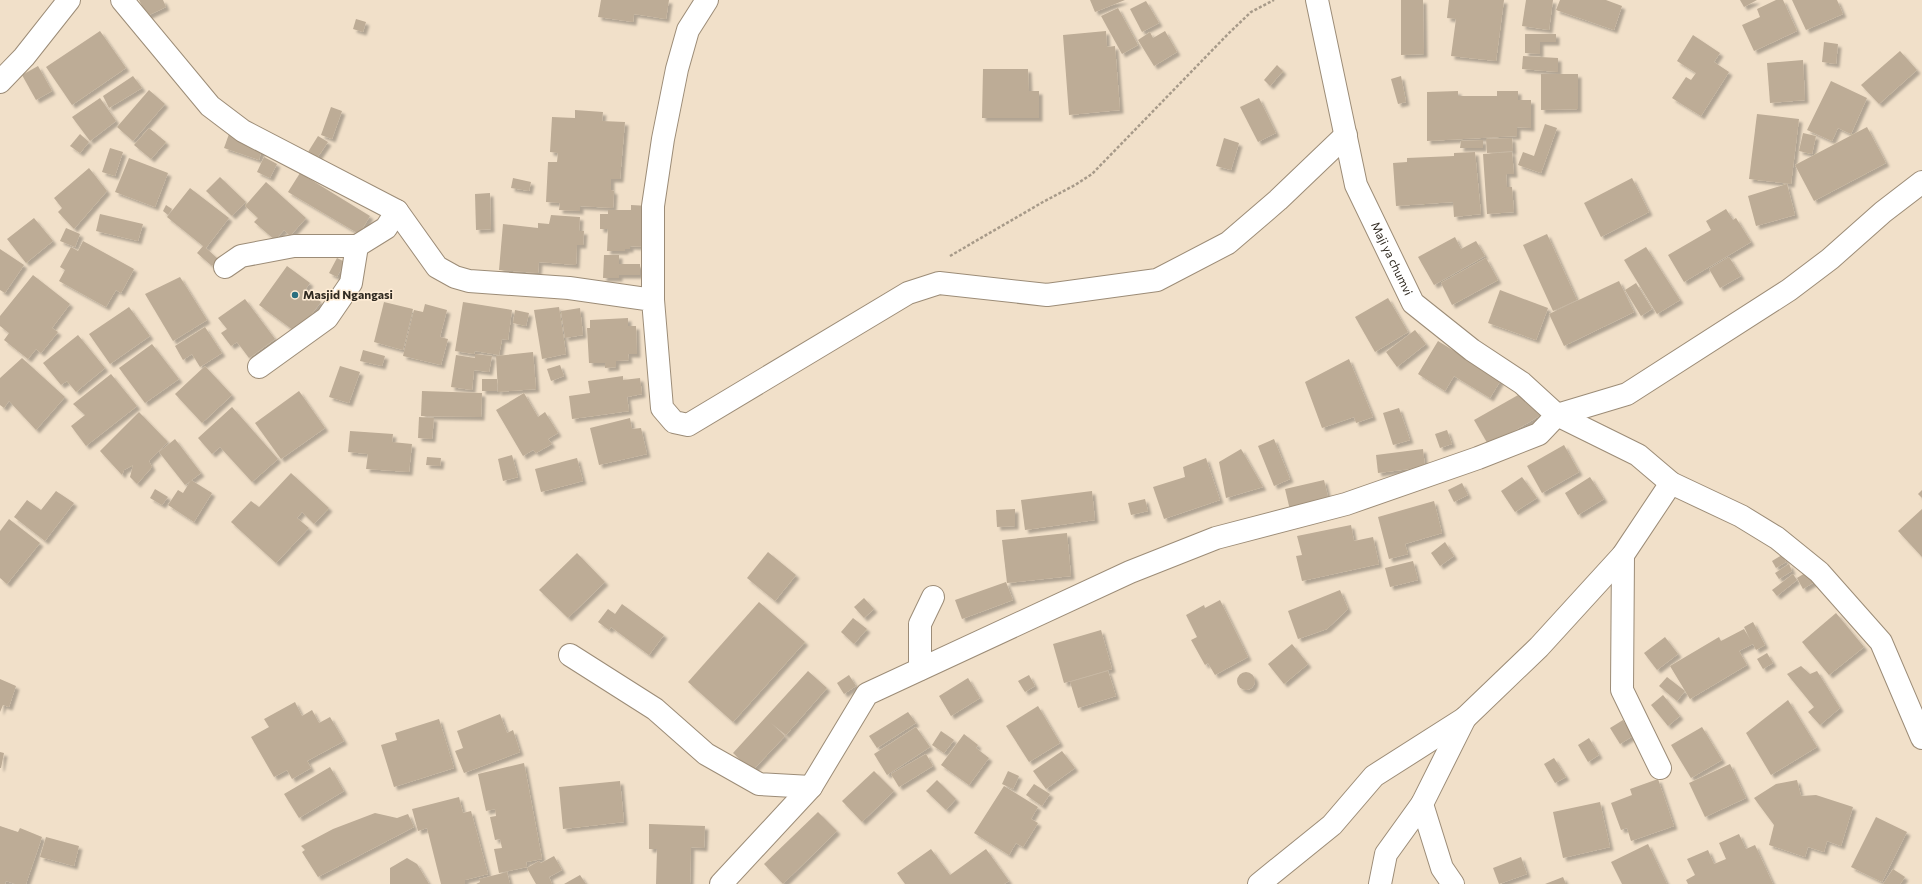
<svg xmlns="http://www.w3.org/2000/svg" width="1922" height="884" font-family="Commissioner,sans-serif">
<defs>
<filter id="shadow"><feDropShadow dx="3.5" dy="3.5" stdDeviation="1" flood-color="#0004"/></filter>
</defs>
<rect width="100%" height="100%" fill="#f1e0c9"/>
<g fill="#bdac96" filter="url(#shadow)">
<path d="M139,0H163L166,7L147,16Z"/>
<path d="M601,0H669L666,19L634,14L633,22L598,17Z"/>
<path d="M1090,0H1125L1095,12Z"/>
<path d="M1401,0H1423L1424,54L1401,55Z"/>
<path d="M1449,0H1504L1496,61L1451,56L1456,19L1447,18Z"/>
<path d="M1526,0H1553L1549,30L1522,26Z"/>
<path d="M1560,0H1606L1622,6L1614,30L1556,10Z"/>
<path d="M1740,0H1757L1744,7Z"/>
<path d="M1776,0H1783L1797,31L1754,51L1742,25L1760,17L1757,9Z"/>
<path d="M1792,0H1837L1843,14L1806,30Z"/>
<path d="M1146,1L1159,23L1142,32L1130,9Z"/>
<path d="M1118,8L1138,45L1122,54L1101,16Z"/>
<path d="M356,19L366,22L363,32L353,29Z"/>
<path d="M100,31L126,68L72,105L46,67Z"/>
<path d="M1106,31L1107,47L1115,46L1120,110L1069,115L1063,35Z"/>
<path d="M1165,31L1177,52L1154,66L1138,40L1150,32L1153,38Z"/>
<path d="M1525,34H1556V42H1540V54L1525,53Z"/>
<path d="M1693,35L1720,53L1714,62L1729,72L1701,116L1672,98L1686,77L1691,80L1696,73L1677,61Z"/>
<path d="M1824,42L1838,44L1836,64L1822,62Z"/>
<path d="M1900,51L1917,70L1879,104L1861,85Z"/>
<path d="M1523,56L1558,58V72L1522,69Z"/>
<path d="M1803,60L1805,100L1770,103L1767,63Z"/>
<path d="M1277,65L1283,71L1270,86L1264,80Z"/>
<path d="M38,66L52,91L36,100L22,75Z"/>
<path d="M983,69H1028L1029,91H1039V118H982Z"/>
<path d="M1541,74H1578V109L1541,110Z"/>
<path d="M133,76L142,88L109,108L103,96Z"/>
<path d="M1401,76L1406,102L1398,104L1391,79Z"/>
<path d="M1831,81L1867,98L1851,134L1838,128L1832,141L1807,130Z"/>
<path d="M149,90L165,104L133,141L117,127Z"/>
<path d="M1458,91V96H1497V91H1518V100H1531V128L1517,127V136L1427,141V92Z"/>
<path d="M100,98L116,121L90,141L72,117Z"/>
<path d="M1259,98L1276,133L1258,142L1240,107Z"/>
<path d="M331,107L342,111L332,139L321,135Z"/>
<path d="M575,110L603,112L602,121L625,122L620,179H611V190L614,191L613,208L580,206V211L559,210L560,203L546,202L548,162H557L558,153L550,152L552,117L575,118Z"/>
<path d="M1757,114L1799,119L1791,184L1749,179Z"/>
<path d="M1545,124L1557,128L1541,173L1518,165L1523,152L1534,156Z"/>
<path d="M1867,127L1886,163L1814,201L1795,165Z"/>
<path d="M149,128L166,142L151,159L134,145Z"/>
<path d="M1803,133L1816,136L1812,154L1799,151Z"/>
<path d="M80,134L89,142L80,153L70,146Z"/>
<path d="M229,134L263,145L259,160L224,148Z"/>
<path d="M318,136L328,142L317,158L308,152Z"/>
<path d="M1224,138L1239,143L1231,170L1216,166Z"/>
<path d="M1512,138L1513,151L1487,153L1486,139Z"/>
<path d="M1483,140V148H1460L1461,141Z"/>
<path d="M110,148L123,152L115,176L102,172Z"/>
<path d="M1475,152L1481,214L1454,217L1453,202L1396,206L1393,163L1407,162V158L1454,156V153Z"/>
<path d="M1512,152L1514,174H1506L1507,187H1512L1514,212L1487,214L1483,154Z"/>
<path d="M264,157L277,164L270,178L257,172Z"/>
<path d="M129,158L168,173L155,207L115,192Z"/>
<path d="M89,168L107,191L74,229L58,212L62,208L54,198Z"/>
<path d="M300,173L370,216L359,234L288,192Z"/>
<path d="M220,177L246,202L232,216L206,191Z"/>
<path d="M513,178L531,182L529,191L511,188Z"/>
<path d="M1632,178L1649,212L1601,237L1584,203Z"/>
<path d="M266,182L306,218L290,236L284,230L275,240L254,222L258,218L245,206Z"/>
<path d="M1787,184L1795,215L1756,226L1748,196Z"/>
<path d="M190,188L229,218L206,248L218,259L212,266L197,253L203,246L167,217Z"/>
<path d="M490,193L491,229L476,230L475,194Z"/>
<path d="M166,205L172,209L168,215L163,211Z"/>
<path d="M631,205L649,206V247L630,246V249H625V251H607L608,229H600V214H608V210H631Z"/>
<path d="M1726,209L1733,220L1736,218L1751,242L1684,282L1668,255L1711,230L1706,221Z"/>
<path d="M100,214L143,224L138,241L96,231Z"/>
<path d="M551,215L580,217L579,231H584L583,245H577L576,265L539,262L538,273L499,270L503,224L538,228V223L549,224Z"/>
<path d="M34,218L53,241L26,263L7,239Z"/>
<path d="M66,228L80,234L75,247L60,241Z"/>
<path d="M1547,234L1577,300L1553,311L1523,245Z"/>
<path d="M1455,237L1461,249L1476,241L1485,256L1434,285L1418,257Z"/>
<path d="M83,241L134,269L121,293L116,290L106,307L59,281L65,270L60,267L71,247L78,251Z"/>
<path d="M1646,247L1680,300L1657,314L1624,260Z"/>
<path d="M0,249L24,265L5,293L0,290Z"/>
<path d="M604,255H619V264H640V275H619V278H603Z"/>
<path d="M1729,257L1741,276L1720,288L1709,269Z"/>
<path d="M337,258L345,262L337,277L329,273Z"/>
<path d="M1486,258L1498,280L1452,305L1441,283Z"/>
<path d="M287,266L310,283L305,290L321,302L297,333L259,305Z"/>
<path d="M33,275L70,304L52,328L58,332L41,353L36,349L28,359L4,340L9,333L0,326V316Z"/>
<path d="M180,277L207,320L173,341L145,294Z"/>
<path d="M1619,281L1634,312L1564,346L1549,314Z"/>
<path d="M1636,283L1652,309L1641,316L1625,290Z"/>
<path d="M1500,290L1548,308L1536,340L1488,323Z"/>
<path d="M1388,298L1408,332L1375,352L1355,317Z"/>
<path d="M245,299L275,339L249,358L237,342L231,346L221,333L227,329L218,318Z"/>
<path d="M384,302L413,309L403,350L374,342Z"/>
<path d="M463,302L512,310L508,340L502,339L499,355L475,351L474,354L455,351Z"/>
<path d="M425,304L447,310L440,337L448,339L441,365L403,356L414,310L423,312Z"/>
<path d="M129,307L150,336L110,364L89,334Z"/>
<path d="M559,307L566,354L542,359L534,310Z"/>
<path d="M580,308L583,335L565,338L561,311Z"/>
<path d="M515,310L529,313L526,326L513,323Z"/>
<path d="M628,318V326H636L637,354H628L629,360L616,361V367L605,368V363H589L587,328H590V320Z"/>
<path d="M205,327L222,353L200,367L192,354L183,360L175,346Z"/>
<path d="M1415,330L1426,344L1397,367L1386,352Z"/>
<path d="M78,335L105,368L76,392L67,381L61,385L43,363Z"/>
<path d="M1438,341L1501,380L1490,398L1454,376L1445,391L1418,374Z"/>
<path d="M152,344L179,379L145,403L119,368Z"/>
<path d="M363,350L385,356L382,366L360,361Z"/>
<path d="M533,352L536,389L498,392L496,356Z"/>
<path d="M475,354L492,356L489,372L474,370L472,390L451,387L456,355L475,358Z"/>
<path d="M22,358L65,397L36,430L9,401L4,408L0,405V378Z"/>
<path d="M1349,359L1373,417L1356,423L1354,417L1322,428L1305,382Z"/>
<path d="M560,365L564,376L551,381L547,369Z"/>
<path d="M205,366L232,395L202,423L175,394Z"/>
<path d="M340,366L360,372L349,403L329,397Z"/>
<path d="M111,374L137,406L86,446L71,426L85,415L73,404Z"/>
<path d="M623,376V380L640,378L642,394L627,397L629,411L572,419L569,396L590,393L588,381Z"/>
<rect x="482" y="379" width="15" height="12"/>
<path d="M1527,390L1541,415L1489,446L1474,420Z"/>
<path d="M299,391L325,428L281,459L255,423Z"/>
<path d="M422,391L482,393L481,417L421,416Z"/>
<path d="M524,393L538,417L545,412L558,433L548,439L552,444L536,453L533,450L523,456L496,410Z"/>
<path d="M232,407L278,459L252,482L220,447L212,454L198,438Z"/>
<path d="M1399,408L1410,440L1393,445L1383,413Z"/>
<path d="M139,412L168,442L149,461L152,467L137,484L130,477L133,465L124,470L122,475L100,451Z"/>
<path d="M419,417L434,418L432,439L418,438Z"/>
<path d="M630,418L632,429L641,428L647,454L599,465L590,428Z"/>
<path d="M1447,430L1452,444L1440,448L1435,434Z"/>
<path d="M350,431L393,434L392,442L412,444L409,472L366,469L368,454L348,452Z"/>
<path d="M175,439L201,473L185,485L159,452Z"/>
<path d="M1274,439L1290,479L1274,486L1258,446Z"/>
<path d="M1564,445L1579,472L1542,493L1527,466Z"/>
<path d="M1241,449L1263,487L1226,498L1219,462Z"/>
<path d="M1423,449L1425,467L1378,473L1376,455Z"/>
<path d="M512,455L518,477L503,481L498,459Z"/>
<path d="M427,457L441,458L440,466L426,465Z"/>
<path d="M577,458L583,481L541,492L535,469Z"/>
<path d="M1206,458L1220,500L1164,519L1153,487L1185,477L1183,467Z"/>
<path d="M291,473L329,508L314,524L302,512L297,518L309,528L276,563L231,522L251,501L259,507Z"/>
<path d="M1522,477L1537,498L1515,512L1501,491Z"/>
<path d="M1590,477L1604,499L1578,515L1565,493Z"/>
<path d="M191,480L212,493L194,522L168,505L178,490L183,493Z"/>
<path d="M1324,480L1329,501L1290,510L1285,489Z"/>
<path d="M1462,483L1468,495L1454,502L1448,490Z"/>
<path d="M155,489L168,497L162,505L150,498Z"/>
<path d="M1922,490V498L1918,494Z"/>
<path d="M56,491L74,503L45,541L14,517L27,500L41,510Z"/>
<path d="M1092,491L1095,520L1025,530L1021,500Z"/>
<path d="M1145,499L1148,511L1131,515L1128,503Z"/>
<path d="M1434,501L1442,533L1405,544L1408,554L1389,559L1378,517Z"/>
<path d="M1015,509V526L997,527L996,510Z"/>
<path d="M1922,509V557L1898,531Z"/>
<path d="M9,519L40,543L7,584L0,578V531Z"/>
<path d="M1351,525L1354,541L1373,537L1379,564L1302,581L1296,556L1302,555L1297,536Z"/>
<path d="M1067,533L1071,576L1007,583L1002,540Z"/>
<path d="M1445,542L1454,556L1440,566L1431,553Z"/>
<path d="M768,552L796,575L775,601L747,578Z"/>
<path d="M577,553L605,582L568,618L539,590Z"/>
<path d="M1782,555L1786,562L1776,568L1772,561Z"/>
<path d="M1413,561L1418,580L1390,587L1385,568Z"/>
<path d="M1789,564L1792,571L1779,579L1775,573Z"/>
<path d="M1810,570L1816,581L1803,589L1797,578Z"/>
<path d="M1793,574L1797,580L1777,596L1772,590Z"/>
<path d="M1006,582L1013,600L962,619L955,600Z"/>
<path d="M1340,590L1348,609L1327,629L1298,639L1288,611Z"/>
<path d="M864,598L874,609L864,618L854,607Z"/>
<path d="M1220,600L1248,657L1215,675L1208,663L1205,665L1191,640L1197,637L1186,615L1204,605L1205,608Z"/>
<path d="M759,602L805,642L733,722L688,682Z"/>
<path d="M622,604L664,635L649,655L611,627L609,630L598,622L608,609L615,614Z"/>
<path d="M1836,613L1864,647L1829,675L1802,642Z"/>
<path d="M853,618L867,629L854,644L841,632Z"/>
<path d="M1753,622L1765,645L1756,650L1753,644L1739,651L1747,665L1690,699L1670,666L1719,637L1721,641L1744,629L1751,641L1744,627Z"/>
<path d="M1101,630L1112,669L1064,683L1053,644Z"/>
<path d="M1665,637L1678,654L1657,670L1644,653Z"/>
<path d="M1292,644L1308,664L1284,684L1268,664Z"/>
<path d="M1767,653L1773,663L1763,669L1757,659Z"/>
<path d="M1801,666L1810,674L1817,671L1840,708L1820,725L1808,712L1814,707L1787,674Z"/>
<path d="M808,671L827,688L786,735L771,723L785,736L752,771L733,753Z"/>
<path d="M1108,671L1116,696L1078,708L1070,682Z"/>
<circle cx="1246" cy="681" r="9"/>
<path d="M849,675L856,686L844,694L837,683Z"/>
<path d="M1029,675L1035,686L1025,692L1018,681Z"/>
<path d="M1667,677L1685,691L1677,701L1659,686Z"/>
<path d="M968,678L980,698L951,716L939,696Z"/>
<path d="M0,679L16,686L9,707L3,705L0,712Z"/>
<path d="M1663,695L1680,716L1668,726L1651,705Z"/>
<path d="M1788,700L1817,747L1771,775L1746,733Z"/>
<path d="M295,702L302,716L312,710L319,723L330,717L344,741L307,761L311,768L292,779L287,770L274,777L251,737L269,727L264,719Z"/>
<path d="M1038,706L1060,743L1029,762L1006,726Z"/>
<path d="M908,712L916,723L877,748L869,736Z"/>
<path d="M500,714L507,733L513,730L520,752L464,773L455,751L463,748L457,731Z"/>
<path d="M439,719L454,768L394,787L381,745L397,740L395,733Z"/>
<path d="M1623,720L1633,736L1620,744L1610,728Z"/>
<path d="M916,727L930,747L887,775L874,754Z"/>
<path d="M1702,727L1722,760L1691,778L1671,745Z"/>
<path d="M941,731L954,740L944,753L932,745Z"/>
<path d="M964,734L978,745L976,748L989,758L969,785L941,765Z"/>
<path d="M1589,738L1599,755L1588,762L1578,745Z"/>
<path d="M1062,751L1075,768L1046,789L1033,771Z"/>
<path d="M0,752L4,753L1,768H0Z"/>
<path d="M926,754L933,766L899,787L891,774Z"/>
<path d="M1554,758L1566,777L1555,783L1544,764Z"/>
<path d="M524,763L542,859L526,862L527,867L499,873L494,849L502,848L500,839L495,840L490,817L496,816L495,809L486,811L478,774Z"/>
<path d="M1730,764L1746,798L1705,817L1689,783Z"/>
<path d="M330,767L344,791L299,818L284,794Z"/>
<path d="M874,771L894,791L862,822L842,801Z"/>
<path d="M1008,771L1019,776L1013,789L1002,784Z"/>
<path d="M1658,779L1674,826L1631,841L1627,828L1621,830L1611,803L1632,795L1630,789Z"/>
<path d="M937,780L956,799L946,810L926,791Z"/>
<path d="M1797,780L1801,796L1816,795L1853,807L1841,846L1827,841L1824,852L1808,847L1805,857L1769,845L1774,825L1754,798L1776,784Z"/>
<path d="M620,781L624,822L563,829L559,787Z"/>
<path d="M1034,784L1050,794L1042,806L1026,795Z"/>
<path d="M1004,786L1038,807L1031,819L1038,823L1023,847L1016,843L1009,855L974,833Z"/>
<path d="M459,797L463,813L471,811L488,874L465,880V884H441L427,828L418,831L412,809Z"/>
<path d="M1600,802L1610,847L1563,858L1553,812Z"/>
<path d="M818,812L837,831L783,884L764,864Z"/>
<path d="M375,813L397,818L408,814L414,827L318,877L302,852L305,850L301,846L333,829Z"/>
<path d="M1876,817L1907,832L1882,882L1851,867Z"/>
<path d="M649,824L705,826L704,848L691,847L690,884H656L657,849H649Z"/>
<path d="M0,826L18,832L20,828L42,837L26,884H15L6,881L5,884H0Z"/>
<path d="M1739,834L1746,849L1755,845L1773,884H1688L1686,880L1695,875L1687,859L1708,850L1714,864L1726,859L1719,843Z"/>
<path d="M46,837L79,846L74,866L40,857Z"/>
<path d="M1648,844L1667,884H1622L1611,862Z"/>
<path d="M931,849L950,875L986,849L1009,881L1004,884H905L897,873Z"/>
<path d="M554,856L562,870L549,877L552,884H536L527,868L539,861L541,863Z"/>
<path d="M1521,857L1527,874L1499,884L1493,868Z"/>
<path d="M407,858L417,864L429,884H390V868Z"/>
<path d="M1893,869L1905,877L1900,884H1883Z"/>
<path d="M507,872L510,884H476L480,882L479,879Z"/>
<path d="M580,875L586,884H564Z"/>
<path d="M1563,877L1566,884H1545Z"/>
</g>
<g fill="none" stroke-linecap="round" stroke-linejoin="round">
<defs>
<g id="street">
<path d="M122,0L210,106L243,131L397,211L437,267L455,277L469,281L569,288L653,300L662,408L674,422L688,425L908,293L939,283L1047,295L1157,280L1228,243L1278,200L1346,135"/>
<path id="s1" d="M1317,0L1356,185L1413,303L1472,350L1522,383L1557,415L1638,455L1671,483L1741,516L1777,538L1819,572L1881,642L1922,738"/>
<path d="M0,82L24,57L69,0"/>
<path d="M225,267L241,256L294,246H357L386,228L397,211"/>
<path d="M653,300V206L663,139L677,69L688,30L707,0"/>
<path d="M259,367L327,318L351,283L357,246"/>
<path d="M1623,555L1622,690L1660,768"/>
<path d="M570,655L655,709L706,754L759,784L811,787"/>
<path d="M920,669V624L933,597"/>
<path d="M1422,804L1442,868L1453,884"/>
<path d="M721,884L811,787L867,694L1130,572L1216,538L1346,504L1478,458L1539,434L1557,415L1627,394L1789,290L1830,259L1883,212L1922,182"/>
<path d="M1259,884L1332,825L1374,776L1465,718L1539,647L1623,555L1671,483"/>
<path d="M1380,884L1386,854L1422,804L1465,718"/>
</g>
</defs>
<use href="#street" stroke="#9c8c77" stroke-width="24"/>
<path stroke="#a79a89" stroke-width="2.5" stroke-dasharray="3 2" stroke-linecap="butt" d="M950,256L1043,202L1075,185L1092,174L1228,34L1251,12L1274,0"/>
<use href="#street" stroke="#fff" stroke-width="22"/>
</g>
<circle fill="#2b6f7f" stroke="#ffedd6" stroke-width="1.5" cx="295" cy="295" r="4"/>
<g text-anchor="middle" stroke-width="3" stroke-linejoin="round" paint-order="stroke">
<g font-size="12" fill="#302a21" stroke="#ffedd6">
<text dy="4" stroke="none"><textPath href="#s1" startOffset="271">Maji ya chumvi</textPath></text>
</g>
<g font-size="12" font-weight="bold" fill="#302a21" stroke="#ffedd6" text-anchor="start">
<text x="303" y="299">Masjid Ngangasi</text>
</g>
</g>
</svg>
